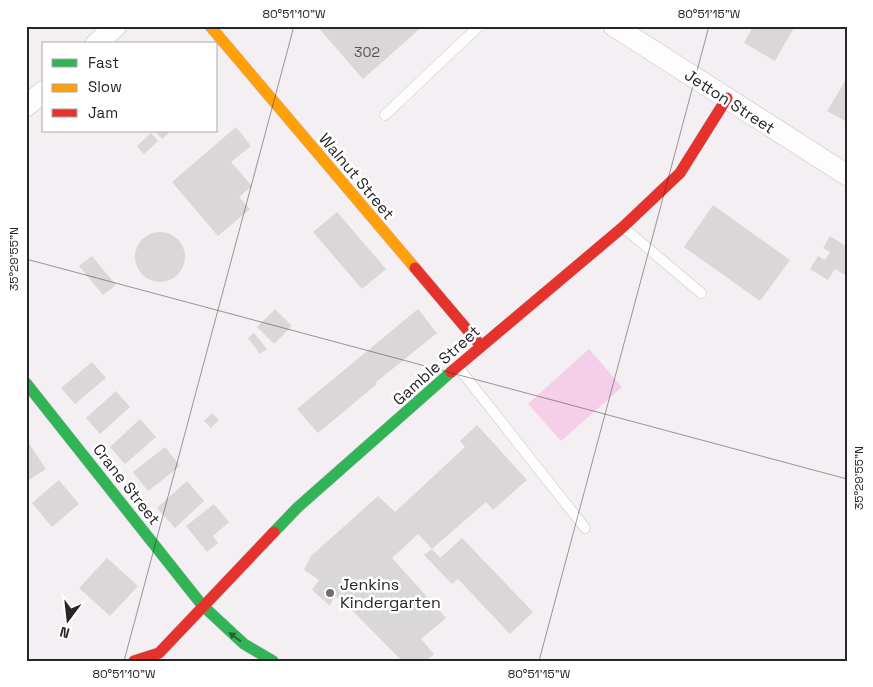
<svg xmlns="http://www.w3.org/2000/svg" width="873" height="687" font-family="'Space Grotesk',sans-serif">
<rect width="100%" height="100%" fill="#f4eff2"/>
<path fill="#f5cfe8" d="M589,349L622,387L561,441L528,404Z"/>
<g fill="#dad7d9">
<path d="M317,26H423L363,79Z"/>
<path d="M753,26H795L775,61L744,43Z"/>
<path d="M847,78V122L827,111Z"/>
<path d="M236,127L251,146L231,162L252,186L239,197L250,209L218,236L172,182Z"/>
<path d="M155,131H171L162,139Z"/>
<path d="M151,133L158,141L144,154L137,146Z"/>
<path d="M713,205L790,260L760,301L684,247Z"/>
<path d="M337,212L386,269L362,289L313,232Z"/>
<circle cx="160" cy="257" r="25"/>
<path d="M830,236L847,247V276L835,269L828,280L810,269L818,256L825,260L830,252L823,248Z"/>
<path d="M92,256L116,285L103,295L79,266Z"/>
<path d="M275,309L292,326L274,344L257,327Z"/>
<path d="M418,309L437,333L375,383L377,384L318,433L297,409Z"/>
<path d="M254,333L267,349L260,354L248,338Z"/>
<path d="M92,362L106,378L75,404L61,388Z"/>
<path d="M116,391L130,407L100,434L86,418Z"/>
<path d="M212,413L219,420L211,428L204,421Z"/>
<path d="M140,419L156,437L125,464L110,447Z"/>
<path d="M477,425L527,480L493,510L486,502L432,549L418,534L392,558L446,618L421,639L434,654L426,661H402L343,601L334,596L330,606L312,590L319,580L304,570L311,556L378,496L395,512L465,447L460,441Z"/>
<path d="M28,442L46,469L26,482V444Z"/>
<path d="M165,447L180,466L148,491L133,472Z"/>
<path d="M59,480L79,504L52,527L32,503Z"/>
<path d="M187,481L204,501L175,528L157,508Z"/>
<path d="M214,504L229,522L213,536L218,543L207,552L186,526Z"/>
<path d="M462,538L533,612L510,634L458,579L452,584L424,555L432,549L440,558Z"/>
<path d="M107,558L138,586L110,616L79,588Z"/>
</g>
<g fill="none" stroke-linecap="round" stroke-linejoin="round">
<defs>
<g id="lane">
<path d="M385,115L479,26"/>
<path d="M624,228L701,293"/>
<path d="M458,367L585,528"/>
</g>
<g id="street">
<path d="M614,26L847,175"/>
<path d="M96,44L116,26"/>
<path d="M26,106L44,91"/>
</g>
<g id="fast">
<path d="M26,383L202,605L244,644L273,661"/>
<path d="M274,532L298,507L451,372"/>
</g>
<path id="slow" d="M210,26L415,268"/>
<g id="jam">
<path d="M415,268L481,346"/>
<path d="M451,372L623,227L680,173L727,98"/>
<path d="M134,661L159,653L274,532"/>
</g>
</defs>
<use href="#lane" stroke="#cac7c9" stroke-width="11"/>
<use href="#street" stroke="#cac7c9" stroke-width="22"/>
<use href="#fast" stroke="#cac7c9" stroke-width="12"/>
<use href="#slow" stroke="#cac7c9" stroke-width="12"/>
<use href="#jam" stroke="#cac7c9" stroke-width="12"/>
<use href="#lane" stroke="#fdfdfd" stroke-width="10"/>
<use href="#street" stroke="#fdfdfd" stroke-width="21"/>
<use href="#fast" stroke="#30b455" stroke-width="11"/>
<use href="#slow" stroke="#ff9f0a" stroke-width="11"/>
<use href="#jam" stroke="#e5322d" stroke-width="11"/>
</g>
<defs><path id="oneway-solid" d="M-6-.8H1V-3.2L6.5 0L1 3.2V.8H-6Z" transform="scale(1.25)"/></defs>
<use fill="#2b5e39" href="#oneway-solid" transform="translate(235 637) rotate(-143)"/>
<path fill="none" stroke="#272527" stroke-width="1" stroke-opacity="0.45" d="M26,259L847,479M124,661L294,26M539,661L709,26"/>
<circle fill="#6f6c6e" stroke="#fff" stroke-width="2" cx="330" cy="593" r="5"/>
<g text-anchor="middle" stroke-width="5" stroke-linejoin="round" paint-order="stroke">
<g font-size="14" fill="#545254">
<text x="367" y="57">302</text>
</g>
<g font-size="16" fill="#272527" stroke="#fff">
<text transform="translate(730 101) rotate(33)" y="6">Jetton Street</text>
<text transform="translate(357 176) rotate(50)" y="6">Walnut Street</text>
<text transform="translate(436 365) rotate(-42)" y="6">Gamble Street</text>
<text transform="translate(127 484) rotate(52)" y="6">Crane Street</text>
</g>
<g font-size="16" fill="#272527" stroke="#fff" text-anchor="start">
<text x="340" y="590">Jenkins<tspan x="340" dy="18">Kindergarten</tspan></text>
</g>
</g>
<rect width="873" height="687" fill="none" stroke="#ffffff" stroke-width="55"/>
<rect x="42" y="42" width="175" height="90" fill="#ffffff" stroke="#a9a8a9"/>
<rect x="52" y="59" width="25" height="8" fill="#30b455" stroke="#a9a8a9"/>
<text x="88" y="68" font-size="15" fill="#272527">Fast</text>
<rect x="52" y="84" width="25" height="8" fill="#ff9f0a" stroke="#a9a8a9"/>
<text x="88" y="92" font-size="15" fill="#272527">Slow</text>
<rect x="52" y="109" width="25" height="8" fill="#e5322d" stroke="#a9a8a9"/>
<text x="88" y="118" font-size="15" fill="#272527">Jam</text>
<g transform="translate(68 620) rotate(195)" stroke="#ffffff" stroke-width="4" paint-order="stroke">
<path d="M0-4L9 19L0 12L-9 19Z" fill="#272527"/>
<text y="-8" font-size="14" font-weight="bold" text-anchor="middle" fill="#272527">N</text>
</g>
<rect x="28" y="28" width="818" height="632" fill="none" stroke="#272527" stroke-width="2"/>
<g font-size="12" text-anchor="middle" fill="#272527">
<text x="294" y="18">80°51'10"W</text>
<text x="709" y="18">80°51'15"W</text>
<text transform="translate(14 259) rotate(-90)" y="4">35°29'55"N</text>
<text transform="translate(859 478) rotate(-90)" y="4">35°29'55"N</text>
<text x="124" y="678">80°51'10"W</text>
<text x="539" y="678">80°51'15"W</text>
</g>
</svg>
